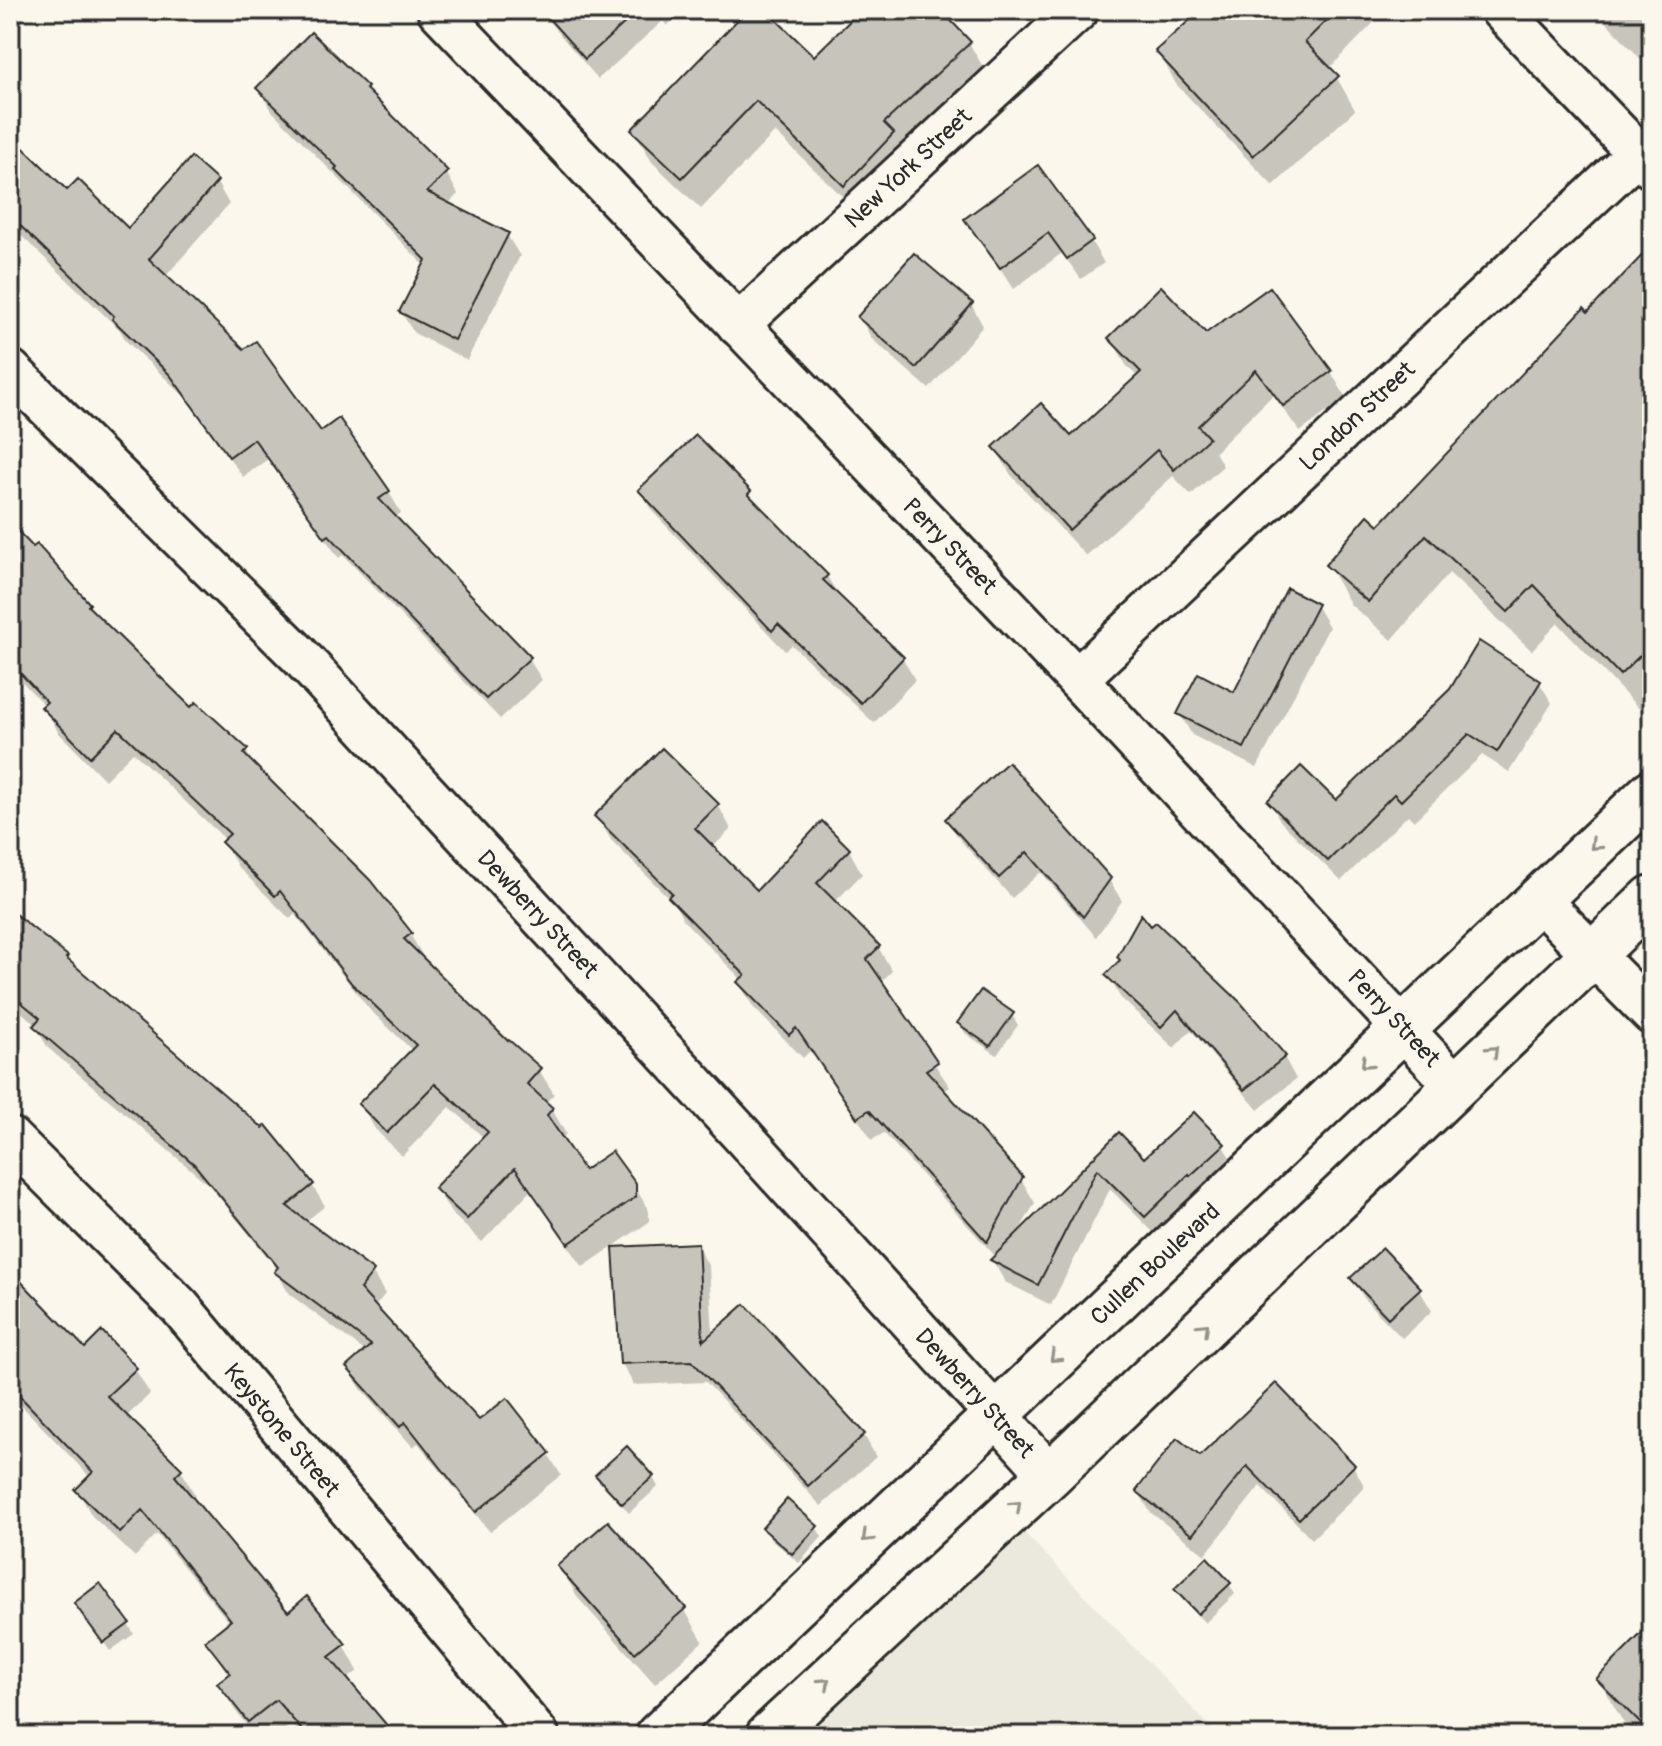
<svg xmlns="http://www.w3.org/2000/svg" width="1662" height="1746" font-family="Pangolin,sans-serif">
<rect width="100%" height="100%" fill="#fbf7ec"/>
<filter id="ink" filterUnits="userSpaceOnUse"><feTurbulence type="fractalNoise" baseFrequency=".0125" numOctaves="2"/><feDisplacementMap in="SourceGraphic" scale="16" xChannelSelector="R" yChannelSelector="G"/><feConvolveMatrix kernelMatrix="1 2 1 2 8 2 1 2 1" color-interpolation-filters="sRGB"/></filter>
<g filter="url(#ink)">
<path fill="#ebe8de" d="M1020,1528L1219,1736H802Z"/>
<g fill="#0003">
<path d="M539,10H684L667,26L663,21L598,79Z"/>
<path d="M750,10H763L814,59L864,10H938L969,43L988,75L863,216L775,132L701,209L652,162L634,130Z"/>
<path d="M1204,10H1386L1329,69L1337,78L1355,110L1273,186L1176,84L1158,51Z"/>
<path d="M1595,10H1652V71Z"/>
<path d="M258,88H366L372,98L446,172L458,194L448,204L507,235L520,256L467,360L414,333L401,312L425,266L271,110Z"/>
<path d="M10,137L67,193L129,231L191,160L217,183L229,204L165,277L321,434L389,492L401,513L394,518L529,659L542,680L500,719L343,555L339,558L268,459L243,477L185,397L126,341L120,330L10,225Z"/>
<path d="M1037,168L1091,241L1104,263L1081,279L1062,253L1014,289L967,219Z"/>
<path d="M1652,257V705L1643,713L1558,623L1532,651L1449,573L1392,640L1351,605L1328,565L1379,527L1588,315Z"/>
<path d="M971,304L983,326L929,389L872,339L860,318Z"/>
<path d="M1206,336L1331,372L1346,398L1300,432L1273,395L1215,452L1223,466L1191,495L1173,476L1086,556L1011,475L995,448L1071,438L1138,377L1126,365L1111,338Z"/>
<path d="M641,490L749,492L758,507L827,576L840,599L903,659L915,680L874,723L792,645L785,651L653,512Z"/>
<path d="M10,526L89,605L95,615L191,710L246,751L257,770L410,934L424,958L422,960L508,1044L539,1070L554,1094L545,1103L552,1109L566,1134L561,1140L583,1173L634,1185L649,1211V1222L583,1267L530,1191L482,1242L451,1213L437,1189L484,1138L450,1107L402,1156L375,1129L361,1104L413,1051L369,1009L295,914L290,919L238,867L223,842L226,840L133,752L105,780L58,732L45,706L10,669Z"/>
<path d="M1316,605L1329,627L1257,768L1192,735L1180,714L1235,695Z"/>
<path d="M1539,682L1552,703L1509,772L1482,755L1414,821L1408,815L1341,881L1281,822L1269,801L1336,803Z"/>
<path d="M718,805L731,829L712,848L757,893L849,850L862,874L834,903L878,947L892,971L880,983L950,1087L943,1092L1021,1179L1035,1203L1018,1233L1119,1135L1144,1161L1194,1115L1223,1146L1236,1167L1158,1237L1110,1189L1051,1305L1005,1282L993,1261L996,1257L884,1133L872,1140L811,1050L803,1058L753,1007L739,983L742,980L684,921L674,903L611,840L597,816Z"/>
<path d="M948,819L1109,880L1122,901L1096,937L1041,872L1012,898L960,840Z"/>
<path d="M10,912L66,957L70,963L312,1185L325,1206L305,1222L372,1272L385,1294L374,1308L479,1422L548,1454L561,1475L490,1532L418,1443L413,1447L361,1389L348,1368L366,1352L289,1294L277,1273L278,1270L209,1185L48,1048L36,1027L37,1025L10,1003Z"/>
<path d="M1108,975L1284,1057L1296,1079L1258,1110L1191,1030L1174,1048L1120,997Z"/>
<path d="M1012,1015L1018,1025L997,1055L965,1033L960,1023Z"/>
<path d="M697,1245L709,1267L713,1335L818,1385L864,1435L876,1457L821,1506L706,1382L634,1385L622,1364Z"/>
<path d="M10,1273L85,1351L135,1369L150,1394L126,1417L181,1470L195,1495L192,1499L287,1615L344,1645L358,1671L346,1680L393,1736H302L292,1724L276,1736H255L234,1709L219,1684L229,1676L207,1642L230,1623L157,1534L135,1557L92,1516L78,1491L91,1478L19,1403L10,1387Z"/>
<path d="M1353,1278L1419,1289L1432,1311L1402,1338L1365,1300Z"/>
<path d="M1200,1459L1353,1466L1365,1487L1312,1539L1260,1486L1205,1555L1150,1512L1138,1491Z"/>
<path d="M597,1475L653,1477L658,1487L629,1513Z"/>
<path d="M816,1527L822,1537L799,1563L770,1538L764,1528Z"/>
<path d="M560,1566L684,1609L703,1641L655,1684L578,1598Z"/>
<path d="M1229,1584L1235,1594L1205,1623L1182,1599L1176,1589Z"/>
<path d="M82,1613L128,1624L134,1634L110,1651Z"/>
<path d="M1652,1626V1736H1637L1623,1722L1599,1680Z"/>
</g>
<g fill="#c7c4bc" stroke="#2b2b2b" stroke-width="2">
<path d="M541,10H639L585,59Z"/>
<path d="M747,10H766L814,56L861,10H941L971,42L884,123L894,133L844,186L756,101L682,178L631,130Z"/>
<path d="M1201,10H1337L1305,42L1339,76L1253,156L1155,51Z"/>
<path d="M311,32L368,87L366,89L448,171L427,192L509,233L454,340L399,312L426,260L335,169L337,167L256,88Z"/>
<path d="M10,135L67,190L78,179L128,228L191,157L218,181L149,259L244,349L256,341L321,431L339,418L390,491L379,499L531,657L486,699L329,535L325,538L254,439L229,457L170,375L112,319L114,316L10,216Z"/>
<path d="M1038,165L1093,240L1067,259L1048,233L1000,268L964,219Z"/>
<path d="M1652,245V644L1620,675L1534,585L1508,612L1426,535L1368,602L1325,565L1368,515L1379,525L1584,308L1588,312Z"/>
<path d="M914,253L973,303L916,368L857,317Z"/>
<path d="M1161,286L1206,333L1270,287L1332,371L1283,406L1256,370L1198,426L1209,438L1174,470L1157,450L1069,530L993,447L1041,403L1071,436L1141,372L1108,338Z"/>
<path d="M696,435L751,491L748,494L828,575L823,580L904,657L861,703L778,624L772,631L638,490Z"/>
<path d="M10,523L33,547L37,544L90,604L88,606L191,707L196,702L248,749L244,754L370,880L412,933L404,939L508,1041L509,1040L541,1068L527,1084L553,1108L547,1115L584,1170L612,1151L636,1184V1197L568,1244L515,1168L467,1219L434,1188L488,1132L435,1084L387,1133L358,1104L416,1045L352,984L280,891L275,896L221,842L230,834L118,729L90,757L41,707L47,702L10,662Z"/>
<path d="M1287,588L1318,604L1244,748L1177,714L1198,673L1234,692Z"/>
<path d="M1479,641L1541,681L1497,752L1469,734L1401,801L1394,794L1328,861L1267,801L1301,766L1336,800L1450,689Z"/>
<path d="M662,748L719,804L695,828L757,890L822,821L850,849L817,883L880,946L867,959L938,1062L926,1070L1023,1177L987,1242L869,1110L857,1118L796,1028L789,1035L737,982L745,975L668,897L672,893L594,816Z"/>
<path d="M1008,762L1111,878L1083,917L1027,852L999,878L945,819Z"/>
<path d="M10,910L68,956L66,958L263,1128L266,1125L314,1184L287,1206L374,1271L360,1289L479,1420L507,1398L550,1453L476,1512L405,1422L400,1427L346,1367L371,1345L274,1272L278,1267L194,1164L33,1026L40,1018L10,993Z"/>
<path d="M1141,914L1151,926L1156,922L1241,1003L1286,1056L1244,1090L1177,1010L1161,1027L1105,975L1120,960L1117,957Z"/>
<path d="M981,990L1014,1013L990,1046L957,1023Z"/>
<path d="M1194,1112L1225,1144L1190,1176L1189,1174L1145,1217L1097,1169L1038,1285L990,1260L1119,1132L1144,1158Z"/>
<path d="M698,1243L703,1341L745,1304L865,1434L808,1486L692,1361L620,1364L613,1247Z"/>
<path d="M1383,1248L1421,1288L1388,1318L1350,1278Z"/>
<path d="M10,1270L85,1348L102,1331L137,1368L107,1396L182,1469L175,1476L288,1612L307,1596L346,1644L329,1657L396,1736H307L276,1700L248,1722L217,1683L230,1673L205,1641L231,1620L142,1510L120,1533L75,1490L93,1472L10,1386Z"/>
<path d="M1276,1383L1355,1465L1299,1519L1247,1466L1192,1535L1136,1491L1177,1438L1200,1456Z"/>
<path d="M627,1446L654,1476L622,1504L595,1475Z"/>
<path d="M787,1499L818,1526L792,1554L762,1528Z"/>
<path d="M608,1521L686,1608L635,1653L557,1566Z"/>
<path d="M1207,1557L1231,1583L1198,1614L1174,1589Z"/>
<path d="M100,1583L130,1623L103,1643L74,1603Z"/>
<path d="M1652,1623V1735L1596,1679Z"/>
</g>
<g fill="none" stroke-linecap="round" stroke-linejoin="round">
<defs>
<g id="minor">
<path d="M438,10L1077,679L1457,1087"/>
<path d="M1501,10L1652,168"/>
<path d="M738,325L1078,10"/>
<path d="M10,370L298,654L740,1133L1050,1475"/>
<path d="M1077,679L1638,153"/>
<path d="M1538,899L1652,1014"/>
<path d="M10,1138L180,1307L539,1736"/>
</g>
<g id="primary">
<path d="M658,1736L1652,792"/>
<path d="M768,1736L1050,1475L1652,898"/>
</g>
</defs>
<use href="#minor" stroke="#2b2b2b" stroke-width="46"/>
<use href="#primary" stroke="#2b2b2b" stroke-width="50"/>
<use href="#minor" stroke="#fbf7ec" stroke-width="40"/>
<use href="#primary" stroke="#fbf7ec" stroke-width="44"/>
</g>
<defs><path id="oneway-chevron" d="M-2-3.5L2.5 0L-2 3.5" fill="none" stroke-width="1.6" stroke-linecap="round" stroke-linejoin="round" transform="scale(2)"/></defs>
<g stroke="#93918c">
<use href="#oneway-chevron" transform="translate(1595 845) rotate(137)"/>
<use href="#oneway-chevron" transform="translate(1493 1051) rotate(-45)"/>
<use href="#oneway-chevron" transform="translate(1366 1063) rotate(137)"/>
<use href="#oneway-chevron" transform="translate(1204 1328) rotate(-44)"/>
<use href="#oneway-chevron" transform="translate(1055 1357) rotate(137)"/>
<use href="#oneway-chevron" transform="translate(1016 1506) rotate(-43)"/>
<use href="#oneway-chevron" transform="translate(867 1537) rotate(136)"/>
<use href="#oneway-chevron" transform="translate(825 1683) rotate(-43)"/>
</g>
</g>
<g text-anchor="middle" stroke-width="6" stroke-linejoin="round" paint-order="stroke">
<g font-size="24" fill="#2b2b2b" stroke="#fbf7ec">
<text transform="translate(908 168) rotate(-43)" y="8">New York Street</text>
<text transform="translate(1357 416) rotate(-43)" y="8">London Street</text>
<text transform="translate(950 546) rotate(46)" y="8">Perry Street</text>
<text transform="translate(538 914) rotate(47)" y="8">Dewberry Street</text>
<text transform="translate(1394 1018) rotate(47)" y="8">Perry Street</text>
<text transform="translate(1155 1264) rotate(-43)" y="8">Cullen Boulevard</text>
<text transform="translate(975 1393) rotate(48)" y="8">Dewberry Street</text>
<text transform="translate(282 1430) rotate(50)" y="8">Keystone Street</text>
</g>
</g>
<rect width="1662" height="1746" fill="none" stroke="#fbf7ec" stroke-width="40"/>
<rect x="20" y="20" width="1622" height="1706" fill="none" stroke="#2b2b2b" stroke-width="3" filter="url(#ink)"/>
</svg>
